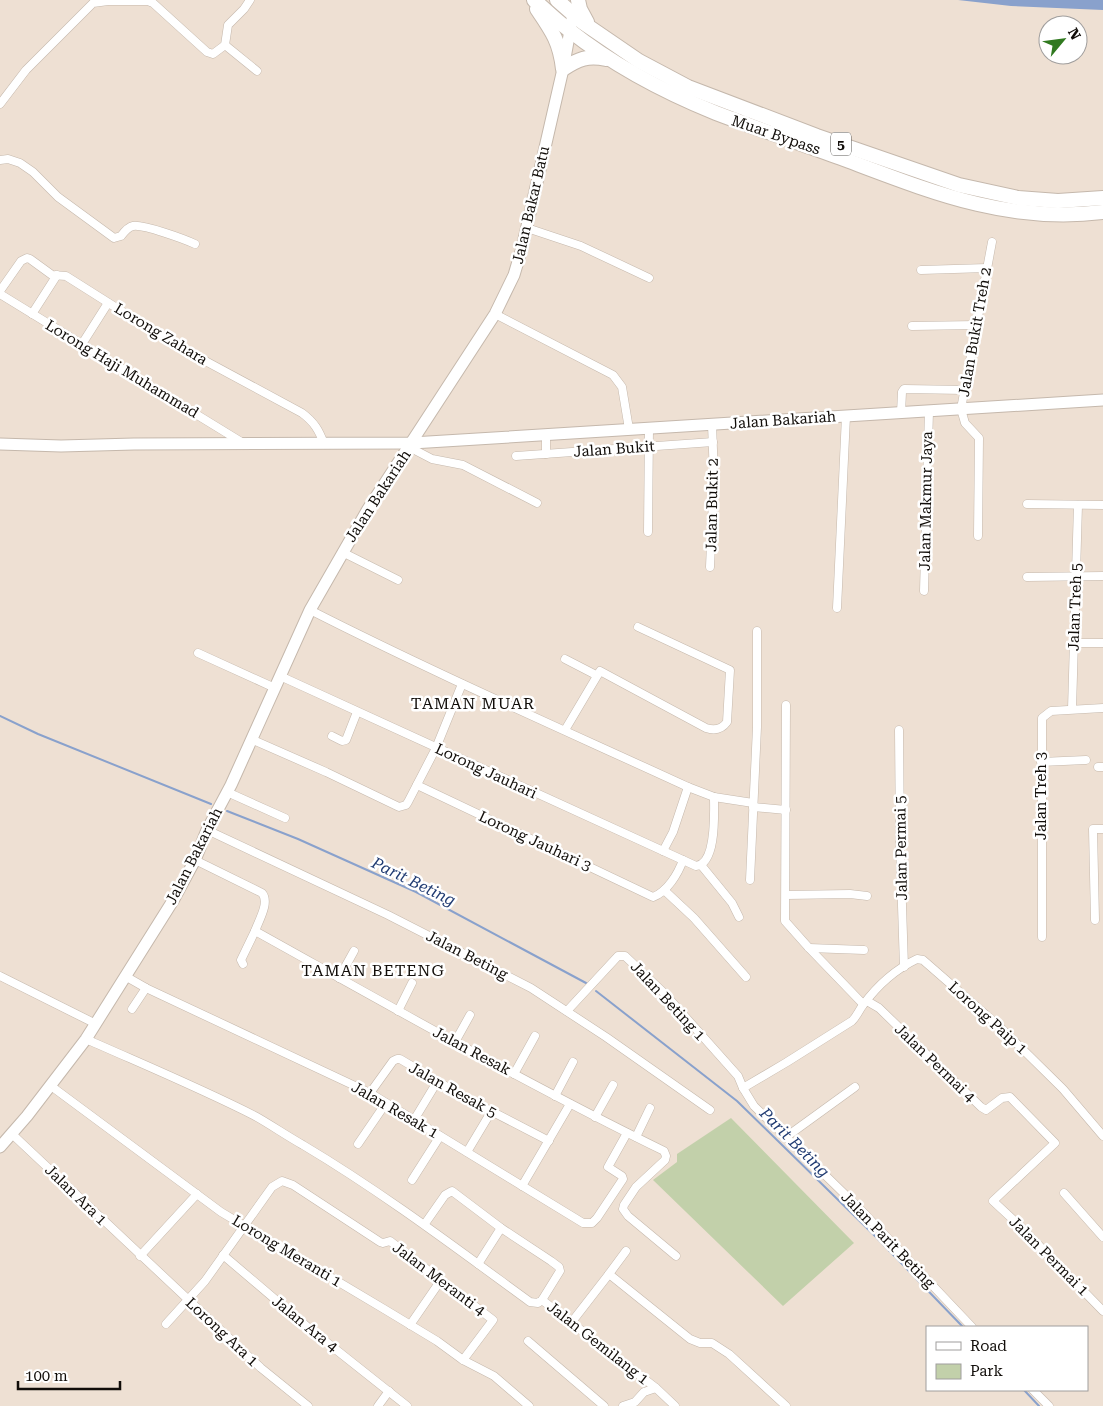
<svg xmlns="http://www.w3.org/2000/svg" width="1103" height="1406" font-family="'Roboto Serif',serif">
<rect width="100%" height="100%" fill="#eee0d3"/>
<path fill="#c2d0aa" d="M731,1118L854,1243L783,1306L653,1180L677,1162V1154Z"/>
<path fill="#89a1cc" d="M958,0H1103V10L1011,6Z"/>
<g fill="none" stroke-linecap="round" stroke-linejoin="round">
<g stroke="#89a1cc" stroke-width="2">
<path d="M0,716L38,734L211,804"/>
<path d="M227,811L298,839L416,892L586,983"/>
<path d="M596,991L737,1101L876,1237L963,1327"/>
<path d="M1024,1390L1039,1406"/>
</g>
<defs>
<g id="street">
<path d="M225,45L257,71"/>
<path d="M0,104L26,70L93,3L108,1H148L153,3L207,52L213,54L225,45L228,25L244,9L250,0"/>
<path d="M0,160L8,159L20,163L33,172L58,197L114,238L121,236C124,232 128,227 133,226C143,224 184,239 195,244"/>
<path d="M527,228L581,246L649,278"/>
<path d="M921,270L987,268"/>
<path d="M0,291L21,261L27,258L30,259L52,275L66,276L172,343L302,413C314,422 319,430 324,444"/>
<path d="M0,294L243,443"/>
<path d="M32,314L57,275"/>
<path d="M495,314L613,375L622,387L629,429"/>
<path d="M912,326L977,325"/>
<path d="M82,344L108,303"/>
<path d="M901,413L902,392L904,389L965,390"/>
<path d="M409,447L432,459L463,465L537,503"/>
<path d="M546,454V435"/>
<path d="M516,456L713,442"/>
<path d="M1027,504L1103,505"/>
<path d="M648,532L649,428"/>
<path d="M978,536L979,438L965,423L961,409L992,242"/>
<path d="M342,552L398,580"/>
<path d="M710,567L714,477L712,424"/>
<path d="M1027,577L1103,576"/>
<path d="M924,591L929,411"/>
<path d="M837,608L846,416"/>
<path d="M310,610C434,673 562,729 688,787L714,797L753,803"/>
<path d="M1074,643H1103"/>
<path d="M198,653L275,688"/>
<path d="M565,659L596,675"/>
<path d="M280,676L696,866C717,864 714,812 714,797"/>
<path d="M786,705L785,921L809,948L863,1004"/>
<path d="M1072,709L1078,505"/>
<path d="M565,730L600,671L706,728C715,731 722,729 727,722L730,670L638,627"/>
<path d="M899,730L900,844L904,967"/>
<path d="M332,736L342,741L346,740L357,712"/>
<path d="M251,739L326,772L399,807L406,805L408,802L436,748L462,684"/>
<path d="M1041,762L1086,760"/>
<path d="M1098,767H1103"/>
<path d="M417,785L653,897C667,892 678,874 683,860"/>
<path d="M227,792L285,818"/>
<path d="M753,807L786,810"/>
<path d="M207,830L388,915L531,988L606,1037L710,1110"/>
<path d="M663,851L673,832L688,787"/>
<path d="M195,860L262,893C270,902 259,920 255,931C390,1006 525,1083 664,1151L666,1156L665,1160L636,1187L624,1205L623,1209L628,1216L676,1256"/>
<path d="M701,865L732,903L739,917"/>
<path d="M750,880L757,727V631"/>
<path d="M664,890L694,918L746,977"/>
<path d="M786,895L850,894L867,896"/>
<path d="M1095,920L1093,829H1103"/>
<path d="M1042,937V718L1051,711L1103,708"/>
<path d="M809,948L864,950"/>
<path d="M243,964L241,960L255,931"/>
<path d="M0,976L96,1024"/>
<path d="M125,976L146,988L370,1093L583,1223H592L597,1218L623,1179L622,1176L608,1167L627,1133"/>
<path d="M339,978L354,951"/>
<path d="M867,1001L879,1008L981,1107L986,1110L1002,1098L1010,1097L1055,1143L993,1201L1020,1226L1103,1311"/>
<path d="M132,1009L146,988"/>
<path d="M398,1011L412,983"/>
<path d="M567,1011L618,956H625L664,993L738,1076L743,1088L754,1106L860,1209L972,1327"/>
<path d="M86,1039C142,1064 200,1088 255,1116C271,1125 287,1136 303,1145C382,1192 456,1248 530,1302L538,1303L542,1300L560,1271L559,1267L551,1261L501,1228L452,1191L445,1195L424,1225"/>
<path d="M455,1042L470,1015"/>
<path d="M514,1074L535,1036"/>
<path d="M51,1086L221,1212L384,1309L437,1341L463,1360L494,1376L529,1406"/>
<path d="M743,1088L787,1062L852,1021C857,1016 859,1010 863,1005C877,986 896,969 917,959L923,960L1001,1028L1063,1089L1103,1136"/>
<path d="M370,1093L393,1061L397,1059H400L464,1097L549,1141"/>
<path d="M555,1096L573,1062"/>
<path d="M595,1117L613,1085"/>
<path d="M414,1120L437,1082"/>
<path d="M12,1134L261,1368L308,1406"/>
<path d="M636,1137L650,1108"/>
<path d="M786,1137L855,1087"/>
<path d="M358,1144L386,1103"/>
<path d="M467,1152L491,1112"/>
<path d="M412,1180L440,1136"/>
<path d="M522,1186L570,1104"/>
<path d="M1064,1193L1103,1237"/>
<path d="M626,1251L609,1274L690,1339L700,1343H712L729,1354L786,1406"/>
<path d="M223,1255L310,1329L407,1406"/>
<path d="M140,1256L197,1194"/>
<path d="M478,1264L501,1228"/>
<path d="M542,1300L656,1388L675,1406"/>
<path d="M571,1323L609,1274"/>
<path d="M166,1324L205,1281L272,1187L282,1181L293,1185L380,1242L383,1243L390,1241L493,1320L463,1360"/>
<path d="M410,1325L441,1280"/>
<path d="M528,1341L604,1406"/>
<path d="M1033,1390L1049,1406"/>
<path d="M378,1406L389,1391"/>
<path d="M623,1406L635,1402L644,1392L656,1388"/>
</g>
<g id="secondary">
<path d="M0,444L61,446L134,444L412,443L1103,400"/>
<path d="M0,1147L27,1116L86,1039L174,899L195,860L207,830L231,785L310,610L368,509L495,314L514,275L522,248L563,69L573,14"/>
</g>
<g id="highway">
<path d="M534,0C546,10 557,21 569,30C613,65 664,92 716,113C758,129 800,143 841,158C929,191 1007,224 1103,212"/>
<path d="M557,0L582,22L639,61L688,87L817,136L959,185L1018,198L1058,201L1103,198"/>
<path d="M578,0L580,9L587,22"/>
<path d="M537,9C552,31 560,42 563,69C578,59 588,55 606,59"/>
</g>
</defs>
<use href="#street" stroke="#c5b8ac" stroke-width="9"/>
<use href="#secondary" stroke="#c5b8ac" stroke-width="13"/>
<use href="#highway" stroke="#c5b8ac" stroke-width="16"/>
<use href="#street" stroke="#fff" stroke-width="8"/>
<use href="#secondary" stroke="#fff" stroke-width="11"/>
<use href="#highway" stroke="#fff" stroke-width="14"/>
</g>
<g text-anchor="middle" stroke-width="5" stroke-linejoin="round" paint-order="stroke">
<rect fill="#fff" stroke="#585653" stroke-width="1" x="831" y="132.5" width="20" height="23" rx="4"/>
<g font-size="14" font-weight="bold" fill="#110d09">
<text x="841" y="149">5</text>
</g>
<g font-size="15" fill="#110d09" stroke="#fff">
<text transform="translate(776 135) rotate(19)" y="5">Muar Bypass</text>
<text transform="translate(531 205) rotate(-77)" y="5">Jalan Bakar Batu</text>
<text transform="translate(975 332) rotate(-80)" y="5">Jalan Bukit Treh 2</text>
<text transform="translate(161 334) rotate(31)" y="5">Lorong Zahara</text>
<text transform="translate(122 369) rotate(31)" y="5">Lorong Haji Muhammad</text>
<text transform="translate(783 420) rotate(-4)" y="5">Jalan Bakariah</text>
<text transform="translate(614 449) rotate(-4)" y="5">Jalan Bukit</text>
<text transform="translate(378 496) rotate(-57)" y="5">Jalan Bakariah</text>
<text transform="translate(926 501) rotate(-89)" y="5">Jalan Makmur Jaya</text>
<text transform="translate(712 505) rotate(-89)" y="5">Jalan Bukit 2</text>
<text transform="translate(1075 607) rotate(-88)" y="5">Jalan Treh 5</text>
<text transform="translate(486 771) rotate(25)" y="5">Lorong Jauhari</text>
<text transform="translate(1041 796) rotate(-90)" y="5">Jalan Treh 3</text>
<text transform="translate(535 841) rotate(25)" y="5">Lorong Jauhari 3</text>
<text transform="translate(901 848) rotate(-91)" y="5">Jalan Permai 5</text>
<text transform="translate(194 856) rotate(-63)" y="5">Jalan Bakariah</text>
<text transform="translate(467 955) rotate(27)" y="5">Jalan Beting</text>
<text transform="translate(668 1001) rotate(47)" y="5">Jalan Beting 1</text>
<text transform="translate(988 1018) rotate(42)" y="5">Lorong Paip 1</text>
<text transform="translate(472 1051) rotate(28)" y="5">Jalan Resak</text>
<text transform="translate(935 1063) rotate(44)" y="5">Jalan Permai 4</text>
<text transform="translate(453 1090) rotate(29)" y="5">Jalan Resak 5</text>
<text transform="translate(395 1110) rotate(30)" y="5">Jalan Resak 1</text>
<text transform="translate(76 1195) rotate(44)" y="5">Jalan Ara 1</text>
<text transform="translate(888 1240) rotate(46)" y="5">Jalan Parit Beting</text>
<text transform="translate(287 1251) rotate(31)" y="5">Lorong Meranti 1</text>
<text transform="translate(1049 1256) rotate(45)" y="5">Jalan Permai 1</text>
<text transform="translate(439 1279) rotate(37)" y="5">Jalan Meranti 4</text>
<text transform="translate(305 1324) rotate(39)" y="5">Jalan Ara 4</text>
<text transform="translate(222 1332) rotate(43)" y="5">Lorong Ara 1</text>
<text transform="translate(598 1343) rotate(38)" y="5">Jalan Gemilang 1</text>
</g>
<g font-size="16" letter-spacing="1" fill="#110d09" stroke="#fff">
<text x="473" y="709">TAMAN MUAR</text>
<text x="373" y="976">TAMAN BETENG</text>
</g>
<g font-size="16" font-style="italic" fill="#203b72" stroke="#fff">
<text transform="translate(414 881) rotate(26)" y="6">Parit Beting</text>
<text transform="translate(795 1142) rotate(45)" y="6">Parit Beting</text>
</g>
</g>
<rect x="926" y="1326" width="162" height="65" fill="#ffffff" stroke="#a09e9d"/>
<rect x="936" y="1342" width="25" height="8" fill="#ffffff" stroke="#a09e9d"/>
<text x="970" y="1351" font-size="15" fill="#110d09">Road</text>
<rect x="936" y="1364" width="25" height="15" fill="#c2d0aa" stroke="#a09e9d"/>
<text x="970" y="1376" font-size="15" fill="#110d09">Park</text>
<g transform="translate(1063 40) rotate(61)"><circle r="24" fill="#ffffff" stroke="#a09e9d"/>
<path d="M0-4L9 19L0 12L-9 19Z" fill="#30791f"/>
<text y="-8" font-size="14" font-weight="bold" text-anchor="middle" fill="#110d09">N</text>
</g>
<path d="M18 1381v8h102v-8" fill="none" stroke="#110d09" stroke-width="2.5"/>
<text x="25" y="1381" font-size="15" fill="#110d09" stroke="#ffffff" stroke-width="4" paint-order="stroke">100 m</text>
</svg>
